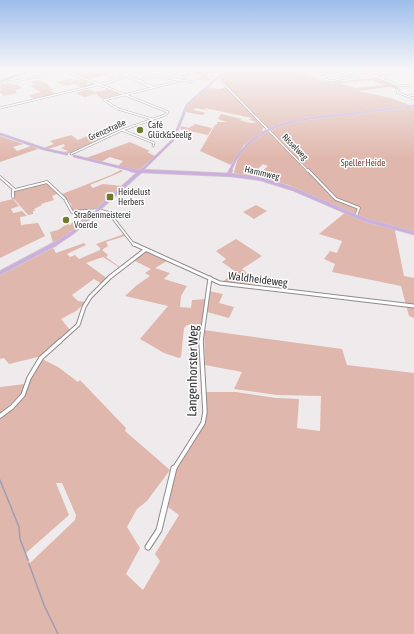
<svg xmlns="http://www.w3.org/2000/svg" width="414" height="634" font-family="'Asap Condensed',sans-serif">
<rect width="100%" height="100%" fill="#efebed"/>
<g fill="#e0b7ac" fill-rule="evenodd">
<path d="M88,70L120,71L89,79L75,74Z"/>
<path d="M197,70H224L220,74C215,73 210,72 206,76H207L206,78L213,79L207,81L198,79L202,75L193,73Z"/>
<path d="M227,70H295L320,80L329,82L377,78L392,84L386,85L394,84L398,88L397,89L390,87L358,91L391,98L412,106L335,115L283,124L268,129L219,78L223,76L222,75ZM372,80L383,85L356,88L340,83Z"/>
<path d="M71,79L74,80L68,82L84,79L92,81L86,83L87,84L94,82L99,84L83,88L75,84L66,86L56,82Z"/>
<path d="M38,80L49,85L47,86L54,89L50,91L57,94L35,100L29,95L41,92L30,86L35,84L30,82Z"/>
<path d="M10,84L18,85L22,88L15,90L17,93L4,96L0,92L1,89L0,86Z"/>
<path d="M208,87L219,89L227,87L267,129L263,128L262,132L244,145L231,165L200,151L215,125L217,124V122H227L218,119L221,114L242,119L239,120L251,123L257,122L249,120L252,118L205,108V109L210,111L196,108L193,110L206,113L202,115L186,112L181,126L189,128L195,124L212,128L208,135L180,129L187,107Z"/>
<path d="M88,89L95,92L110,89L122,94L102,99L96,94L85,97L75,93Z"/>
<path d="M414,107V231L396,227L395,231L404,276L414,278V318L409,316L401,286L332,272L335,264L324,259L330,251L337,253L342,241L319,234L347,211L289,185L256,177L268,166L263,164L250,176L234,173C242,123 305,120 344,115C367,113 391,110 414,107Z"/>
<path d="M106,128L116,132L73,153H61L68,151L61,148L65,146L64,144L48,149L43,148L54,144L50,141L71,135L78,140Z"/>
<path d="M0,136L23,144L13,147L17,151L31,146L38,149L0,162Z"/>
<path d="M130,142L150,151L147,152L155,156L139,170L118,166L123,161L110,157L101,162L86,158Z"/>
<path d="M121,170L123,171L119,173L90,185L93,188L103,184L122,186L98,208L72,211L71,204L62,194L111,175Z"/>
<path d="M46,182L59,193L52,196L54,200L41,204L42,205L34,209L35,211H33V214L28,215L14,199V191Z"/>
<path d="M13,199L19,206L11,209L13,213L22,211L27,216L20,217L21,225L38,223L45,236L0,258V202Z"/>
<path d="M256,205L267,211L254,219L243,212Z"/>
<path d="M96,210L65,236L53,243L50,232L58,230L67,224L70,225L75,220L80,221L85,216L75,213Z"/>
<path d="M124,234L125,236L106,242L108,246L102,250L108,255L106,257L121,268H120L103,257L86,263L108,279L102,284L94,279L72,295L78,301L86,302L76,311L61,319L70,330L42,356L9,364L4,358L0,359V275L53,248L56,253L84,243L86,245L67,254L70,257L75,255L79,259L100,250V248L96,244Z"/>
<path d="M236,239L262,256L242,269L257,280L248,286L222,282L236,272L222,262L226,259L216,251Z"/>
<path d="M145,251L167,261L155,268L170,273L164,279L187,286L181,296L180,307L191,308L192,300L206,299L202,324L187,325L184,328L181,357L179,358L164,353L140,339L168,306L125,296L137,285L150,276L145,273L151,269L133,260Z"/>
<path d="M209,291L223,294L219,303L234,307L229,318L207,312Z"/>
<path d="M204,330L342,349L347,365L414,373V634H0V417L23,398L31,377L42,359L58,367L78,382L80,380L126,428L125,431L170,470L147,501L137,509L127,527L140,548L126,574L143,590L160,561L155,554L179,515L168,507L177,468L195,440L205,422L206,392H236L276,398L299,399L297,428L320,431L321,396L277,395L234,389L242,372L205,365ZM56,483H62L76,515L75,520L30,563L26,553L69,515Z"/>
<path d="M25,384L21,395L0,414V387Z"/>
</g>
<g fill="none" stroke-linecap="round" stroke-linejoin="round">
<g stroke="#9e9db8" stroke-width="1.5">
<path d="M0,480L19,527L20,539L28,560"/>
<path d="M29,564L44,605L58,634"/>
</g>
<defs>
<g id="minor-far4">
<path d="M63,70L168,112L165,115L122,130L71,154"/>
<path d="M301,70H309"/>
<path d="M361,70L372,75"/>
<path d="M400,70L414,75"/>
<path d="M303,71L331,81L349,77"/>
<path d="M335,72L344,70L352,73"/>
<path d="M349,72L361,70"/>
<path d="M311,74L331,71"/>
<path d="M317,75L335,73"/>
<path d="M343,75L350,73"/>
<path d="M375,75L405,72"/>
<path d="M112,76L109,75L119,72"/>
<path d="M152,76L194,82"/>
<path d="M375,76L397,85L399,88L397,92L414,99"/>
<path d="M322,77L341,74"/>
<path d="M352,77L372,75"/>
<path d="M219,79L308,171"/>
<path d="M140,81L162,70"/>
<path d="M0,84L65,71"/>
<path d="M402,86L414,85"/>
<path d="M150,87L119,72L153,87"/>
<path d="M409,96L414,95"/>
<path d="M0,108L113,81L138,70"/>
<path d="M152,119L118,109L104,100L176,82L189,73"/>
<path d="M122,130L154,143L153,146"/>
</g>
<g id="minor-far3">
<path d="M308,170L336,199L359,208L356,216"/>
<path d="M0,177L15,190L47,182L65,199L72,212L98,210L109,213L134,245"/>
<path d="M13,190V197"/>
</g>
<g id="minor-far2">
<path d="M134,244L220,283L414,306"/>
<path d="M59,342L78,325L84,307L90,297L110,277L145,250"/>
<path d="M201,342L210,278"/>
</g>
<g id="minor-far1">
<path d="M0,416L12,407L23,395L29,378L41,358L60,341"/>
<path d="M174,469L203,423L205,412L201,341"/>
</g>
<path id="minor" d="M148,547L159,530L174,468"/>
<g id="major-far3">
<path d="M183,114L187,105L226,70"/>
<path d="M350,114L414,106"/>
</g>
<g id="major-far2">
<path d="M0,134L44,149L67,154"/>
<path d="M74,156L135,171"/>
<path d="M141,171L173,140L184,113"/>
<path d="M230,171C252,117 309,119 358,113"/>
</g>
<g id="major-far1">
<path d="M131,170L140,172"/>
<path d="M141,171L231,175L261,179L293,189L365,220L414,233"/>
<path d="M229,174L231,170"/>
<path d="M54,245L72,233L142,170"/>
</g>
<path id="major" d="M0,273L55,244"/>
</defs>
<use href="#minor-far4" stroke="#8f8b8d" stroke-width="2.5"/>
<use href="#minor-far3" stroke="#8f8b8d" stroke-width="3.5"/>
<use href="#minor-far2" stroke="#8f8b8d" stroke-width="5"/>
<use href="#minor-far1" stroke="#8f8b8d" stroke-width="5.5"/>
<use href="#minor" stroke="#8f8b8d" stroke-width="7"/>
<use href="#major-far3" stroke="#cacaca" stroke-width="2.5"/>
<use href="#major-far2" stroke="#cacaca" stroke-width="3"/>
<use href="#major-far1" stroke="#cacaca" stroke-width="4.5"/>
<use href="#major" stroke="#cacaca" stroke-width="5.5"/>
<use href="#minor-far4" stroke="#fff" stroke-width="1.5"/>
<use href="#minor-far3" stroke="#fff" stroke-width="2"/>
<use href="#minor-far2" stroke="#fff" stroke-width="3"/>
<use href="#minor-far1" stroke="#fff" stroke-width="3.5"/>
<use href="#minor" stroke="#fff" stroke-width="5"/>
<use href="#major-far3" stroke="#cfaddf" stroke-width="1.5"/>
<use href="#major-far2" stroke="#cfaddf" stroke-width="2"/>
<use href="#major-far1" stroke="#cfaddf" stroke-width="3"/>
<use href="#major" stroke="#cfaddf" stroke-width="3.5"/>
<defs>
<path id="rail" d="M0,81L33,70"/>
</defs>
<use href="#rail" stroke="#6e6c6d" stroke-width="1.5"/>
<use href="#rail" stroke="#fff" stroke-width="1" stroke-dasharray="1.5" stroke-linecap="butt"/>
</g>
<linearGradient id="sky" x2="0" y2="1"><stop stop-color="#9dbdec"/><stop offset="0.44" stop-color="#f8f6f7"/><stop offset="1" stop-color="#f8f6f7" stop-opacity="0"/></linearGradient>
<rect width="414" height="158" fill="url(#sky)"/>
<g fill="#6e7c29" stroke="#fff" stroke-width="1.5">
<circle cx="140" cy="130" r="4"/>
<rect x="106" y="193" width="8" height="8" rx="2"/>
<circle cx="66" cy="220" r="4"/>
</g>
<g text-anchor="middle" stroke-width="3" stroke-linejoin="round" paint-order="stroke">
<g font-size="9" fill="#333233" stroke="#fff" text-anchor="start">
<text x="148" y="128">Café<tspan x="148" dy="10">Glück&amp;Seelig</tspan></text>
<text x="118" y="195">Heidelust<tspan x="118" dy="10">Herbers</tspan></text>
<text x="74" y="218">Straßenmeisterei<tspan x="74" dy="10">Voerde</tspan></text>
</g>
<g font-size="9" fill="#333233" stroke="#fff">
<text transform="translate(107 130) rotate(-24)" y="3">Grenzstraße</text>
<text transform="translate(295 147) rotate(46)" y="3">Risselweg</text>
<text transform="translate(262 173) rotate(13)" y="3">Hammweg</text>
</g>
<g font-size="9" fill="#773e2e" stroke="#fff">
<text x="363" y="166">Speller Heide</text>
</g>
<g font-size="11" fill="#333233" stroke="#fff">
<text transform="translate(258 279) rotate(7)" y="4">Waldheideweg</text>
</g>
<g font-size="13" fill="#333233" stroke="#fff">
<text transform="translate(192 371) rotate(-89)" y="5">Langenhorster Weg</text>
</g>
</g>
</svg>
